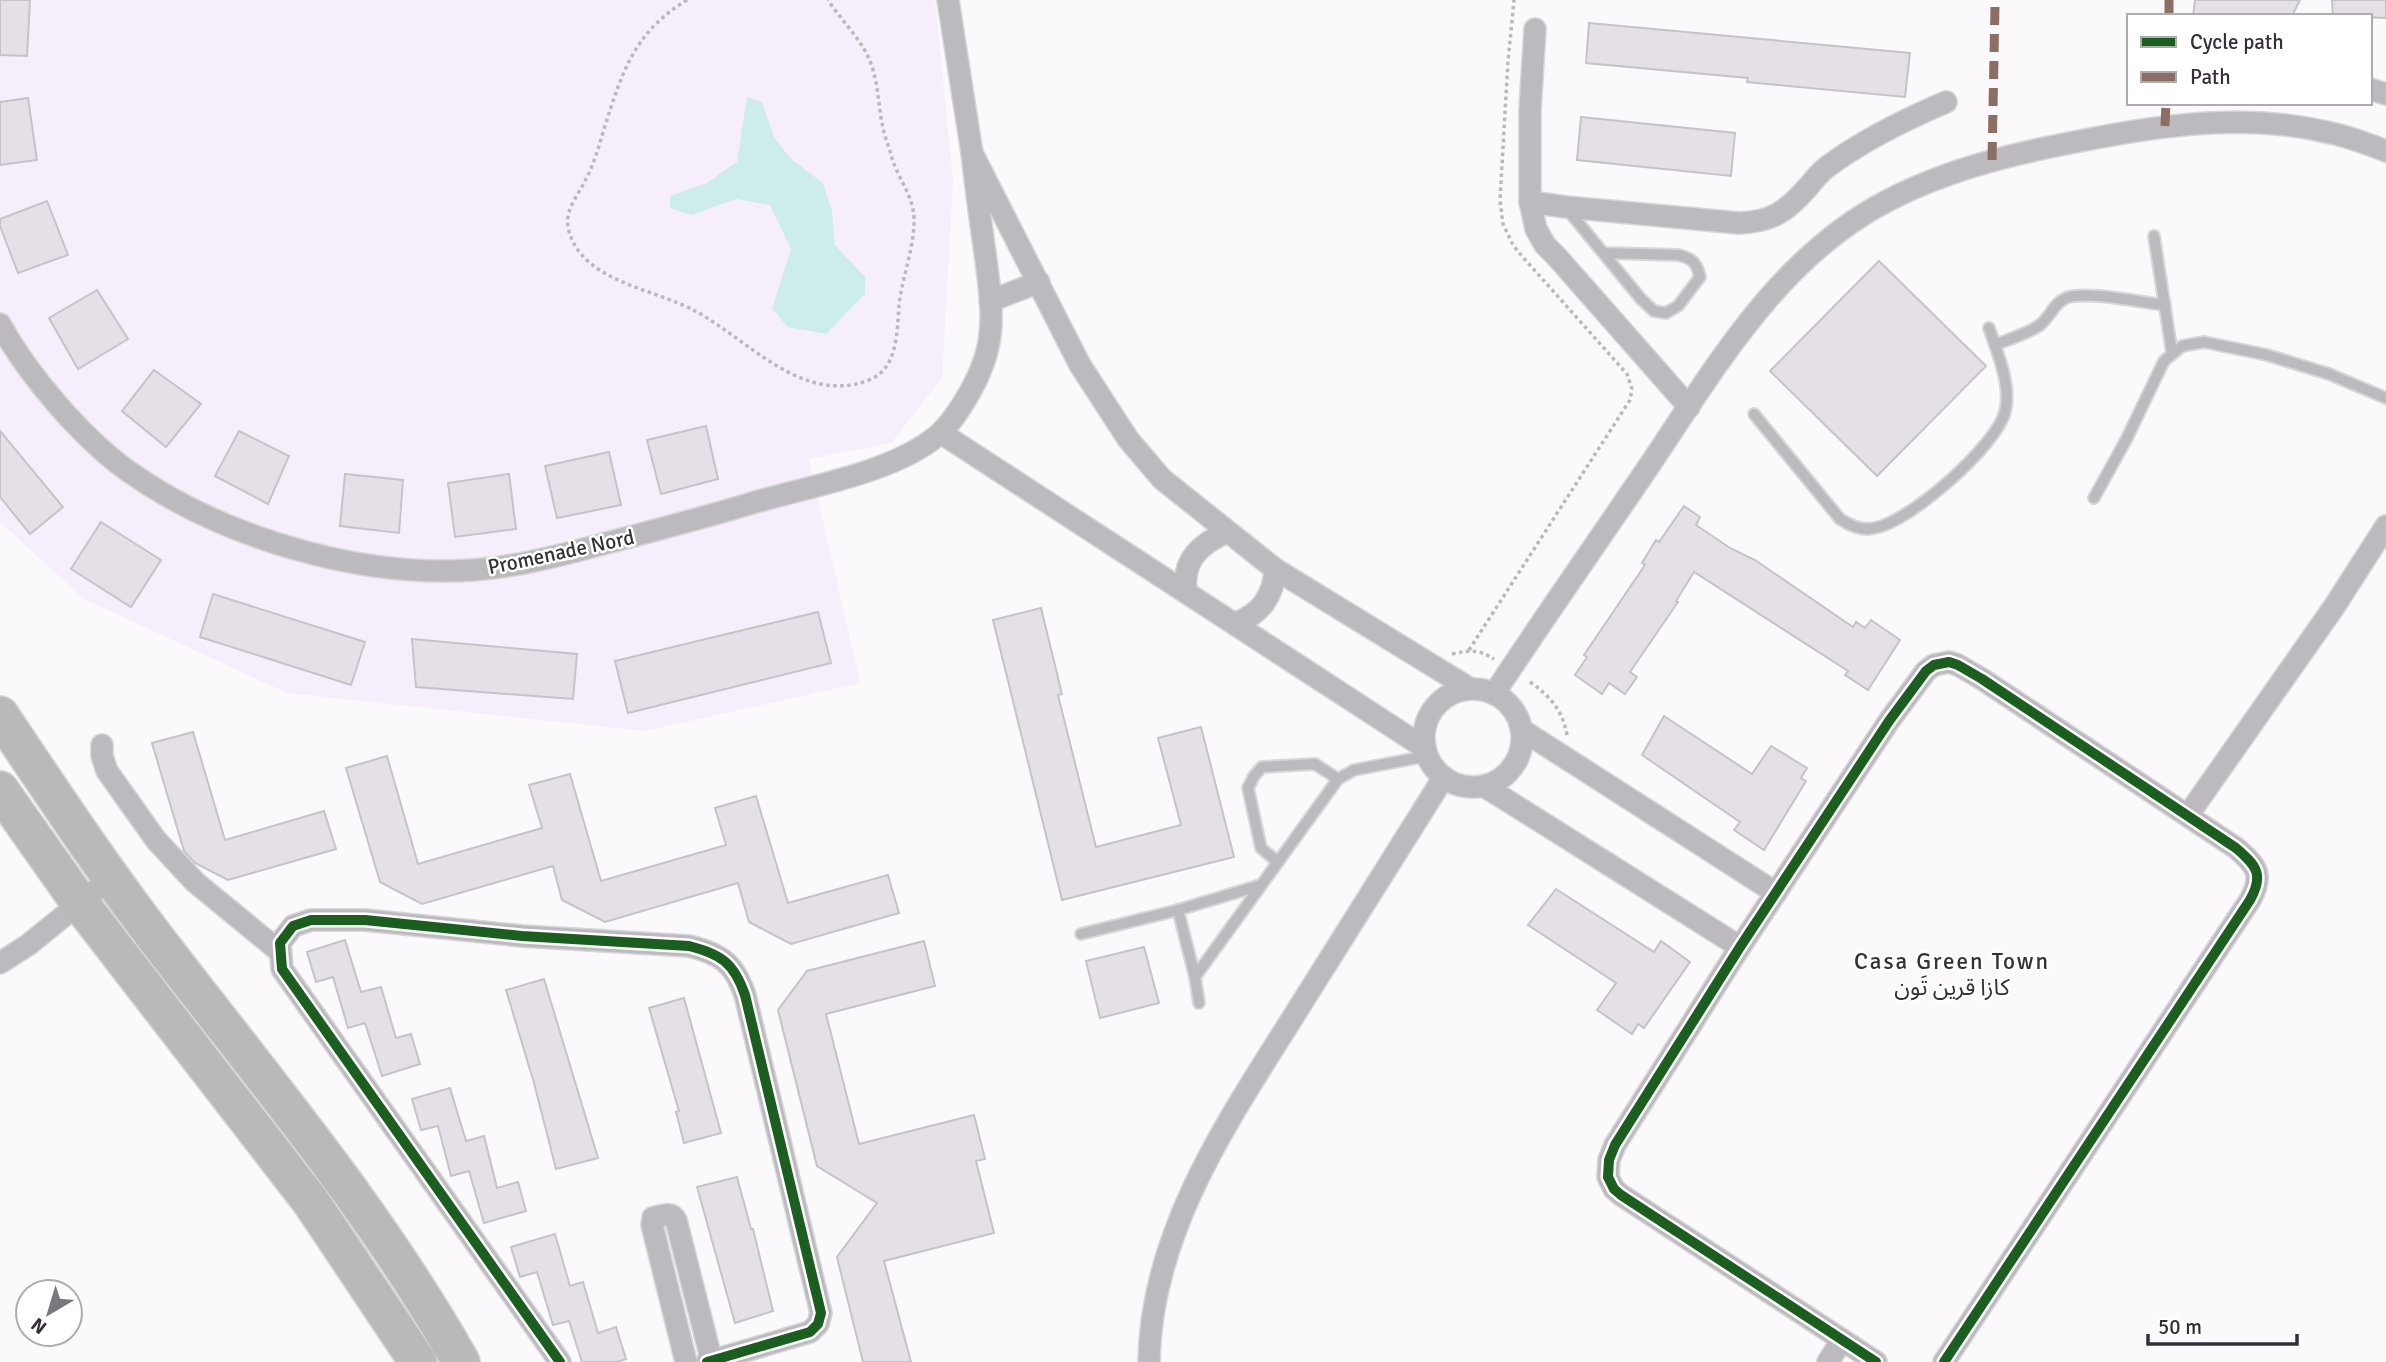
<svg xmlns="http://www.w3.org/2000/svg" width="2386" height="1362" font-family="Signika,'Noto Sans Arabic',sans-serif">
<rect width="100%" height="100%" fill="#fbf9fc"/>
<path fill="#f7eefb" d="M0,0H935L953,180L942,378L891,443L809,459L860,683L645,731L287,693L84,599L0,522Z"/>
<path fill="#cdedea" d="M747,97L762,102L774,137L791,159L823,183L832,211L835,245L865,277V294L826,334L788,327L772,309L791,249L770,205L736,199L691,215L670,208V196L707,183L737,162Z"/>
<g fill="#e5e0e8" stroke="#c6c3c8" stroke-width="2">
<path d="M0,0H30L27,56L0,55Z"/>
<path d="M2195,0H2300L2292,16H2193Z"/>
<path d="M2332,0H2386V18L2333,16Z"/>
<path d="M1589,23L1910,53L1905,97L1747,82L1748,78L1586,63Z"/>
<path d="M28,98L37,160L0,165V102Z"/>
<path d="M1581,117L1735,133L1731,176L1577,160Z"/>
<path d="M47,201L68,255L18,273L0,226V219Z"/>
<path d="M1879,261L1986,366L1877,476L1770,371Z"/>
<path d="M97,290L128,339L78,369L49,318Z"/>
<path d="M154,370L201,404L166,447L122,411Z"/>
<path d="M706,426L718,479L661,494L647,440Z"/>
<path d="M0,431L63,507L30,534L0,497Z"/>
<path d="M239,431L289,456L268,504L215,476Z"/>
<path d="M609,452L621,505L557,518L545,466Z"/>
<path d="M345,474L403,480L399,533L340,526Z"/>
<path d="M509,474L516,529L455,537L448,483Z"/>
<path d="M1684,506L1700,517L1696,525L1730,548L1755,560L1853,627L1856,622L1865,628L1871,620L1900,640L1868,690L1845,675L1848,671L1694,572L1676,601L1678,602L1630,672L1637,677L1625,694L1609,683L1602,694L1575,675L1587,657L1584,655L1645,565L1642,563L1656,540L1659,542Z"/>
<path d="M101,522L161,560L131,607L71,569Z"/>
<path d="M213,594L365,642L351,685L200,637Z"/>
<path d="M1041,608L1062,694L1058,695L1096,847L1181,825L1158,738L1201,727L1234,857L1062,900L993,620Z"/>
<path d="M818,612L831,663L628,713L615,661Z"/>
<path d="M412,639L577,654L573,699L416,687Z"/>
<path d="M1664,716L1752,774L1771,746L1807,768L1801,778L1806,781L1764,850L1734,830L1740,822L1642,755Z"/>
<path d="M193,732L225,840L324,811L336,849L228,880L195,863L184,851L152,743Z"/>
<path d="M387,756L418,864L542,828L529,785L570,774L601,881L726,845L715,808L756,796L788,903L888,875L899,913L791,944L749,922L738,883L605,922L562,900L553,866L422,904L380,882L346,768Z"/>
<path d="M1556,889L1654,952L1661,941L1690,962L1644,1028L1638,1024L1632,1034L1597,1010L1616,983L1528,925Z"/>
<path d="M345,940L361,992L381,987L396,1038L411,1034L420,1064L382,1076L365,1023L348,1028L333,977L316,982L307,952Z"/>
<path d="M924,941L935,986L826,1014L859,1144L974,1115L985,1159L976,1161L994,1233L884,1261L911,1362H863L837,1257L877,1203L817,1166L778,1010L807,971Z"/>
<path d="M1144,947L1159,1003L1100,1018L1086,961Z"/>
<path d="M544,979L598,1158L556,1169L534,1083L506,990Z"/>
<path d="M684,998L721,1133L684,1143L676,1112L679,1111L649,1008Z"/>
<path d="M450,1088L466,1141L484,1136L497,1188L518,1182L526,1211L484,1223L469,1171L451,1176L438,1126L421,1130L412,1099Z"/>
<path d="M737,1177L751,1229H753L773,1311L735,1323L697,1187Z"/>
<path d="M555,1234L570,1286L583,1282L598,1333L616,1327L626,1359L617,1362H582L569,1321L553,1325L537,1272L520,1277L511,1247Z"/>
</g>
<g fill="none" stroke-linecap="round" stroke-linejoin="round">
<defs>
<g id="lane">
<path d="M1567,209L1641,299L1654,311L1666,313L1678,306L1700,277C1697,263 1692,258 1678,255L1604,253"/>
<path d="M2154,236L2172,353"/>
<path d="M1995,345C2009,339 2027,334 2040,325C2050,317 2054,303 2066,298C2084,290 2143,303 2165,305"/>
<path d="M1754,414L1840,519C1851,526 1862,531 1875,528C1911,521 1996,446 2005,412C2012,386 1997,352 1989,328"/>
<path d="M2094,498L2127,438L2164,361L2182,346L2204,342L2267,355L2329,374L2386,398"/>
<path d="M1278,862L1261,848L1248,788L1254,776L1262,767L1315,764L1338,779"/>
<path d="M1178,910L1195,977"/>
<path d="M1081,934L1178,910L1261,885"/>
<path d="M1199,1003L1195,977L1338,779L1354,770L1427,756"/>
</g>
<g id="street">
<path d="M948,0L972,153L1080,365L1128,439L1162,479L1275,569L1469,688"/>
<path d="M1535,29L1530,110V202L1536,229L1545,245L1557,257L1689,407"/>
<path d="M2370,89L2386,94"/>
<path d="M1530,202L1566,207L1739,223C1772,222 1787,211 1808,187C1814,180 1820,172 1827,167C1863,140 1904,120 1946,102"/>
<path d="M990,301L1039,282"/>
<path d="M0,324C28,375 81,437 128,471C221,537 359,578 473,570C516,567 558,556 599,545C649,532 699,519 749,504C805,487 894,473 938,435C951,424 962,406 970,392C980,374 988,354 990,335C993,310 989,285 986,260C981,225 976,189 972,153"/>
<path d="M941,433L1425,748"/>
<path d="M1186,592C1182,560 1200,544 1227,532"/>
<path d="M1236,623C1261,614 1274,595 1275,569"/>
<circle cx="1473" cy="738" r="49"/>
<path d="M1494,694C1544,618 1596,544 1647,469C1714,370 1777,258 1887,201C1952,167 2024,151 2096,138C2174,123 2253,114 2331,133C2350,137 2368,144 2386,151"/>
<path d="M1522,730L1776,893"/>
<path d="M102,745V756L107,771L156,840L195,882L279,951"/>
<path d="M1484,786L1740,947"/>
<path d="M2188,815L2334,607L2386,526"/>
<path d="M0,963L28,945L112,877"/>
<path d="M560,1362L282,969L280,943L293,926L311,920H365L522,936L689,946C721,954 734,963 745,995L821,1313L818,1324L810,1332L707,1362"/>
<path d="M686,1362L652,1225L653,1218C661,1216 671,1211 676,1220L712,1362"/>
<path d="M1149,1362C1151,1228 1232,1115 1300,1006C1348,929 1396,853 1444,777"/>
<path d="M1828,1362L1842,1340"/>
<path d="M1876,1362L1621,1195L1614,1189L1608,1177L1609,1160L1615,1145L1740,947L1889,721L1926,671L1934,665L1949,662L1958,665L1982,679L2236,848C2257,866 2264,875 2250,900L1944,1362"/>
</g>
<g id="highway">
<path d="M0,715C51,791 102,868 158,941C263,1078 376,1211 461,1362"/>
<path d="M0,790L79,902L311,1202L418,1362"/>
</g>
</defs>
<use href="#lane" stroke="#d7d6d8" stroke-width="14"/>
<use href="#street" stroke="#d7d6d8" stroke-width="24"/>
<use href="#highway" stroke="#d7d6d8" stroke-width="40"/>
<g stroke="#bab8bb" stroke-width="3.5" stroke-dasharray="3.5 3.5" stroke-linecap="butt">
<path d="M687,0C633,33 622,73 604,129C599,146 594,164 586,179C579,194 565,209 568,227C579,282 654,288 695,311C748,339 802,406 869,380C898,369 897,331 899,306C902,276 915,247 914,217C913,196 898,178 892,158C889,147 884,135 882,123C878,102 878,81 870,61C861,39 841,20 828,0"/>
<path d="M1469,650L1630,400L1632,389L1627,374L1521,255L1513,245L1503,224L1500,200L1508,61L1514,0"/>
<path d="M1452,654C1469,650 1479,649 1494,659"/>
<path d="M1530,682C1550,696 1563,711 1567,735"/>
</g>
<use href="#lane" stroke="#bcbabe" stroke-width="10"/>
<use href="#street" stroke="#bcbabe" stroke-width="21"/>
<use href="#highway" stroke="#bab8bb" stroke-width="37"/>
<g stroke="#8d6e63" stroke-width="9" stroke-dasharray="18 9" stroke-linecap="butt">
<path d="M2169,16V0"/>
<path d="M2165,126L2166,103"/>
<path d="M1992,160L1995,6"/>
</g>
<defs>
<g id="cycleway">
<path d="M560,1362L282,969L280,943L293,926L311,920H365L522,936L689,946C721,954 734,963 745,995L821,1313L818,1324L810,1332L707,1362"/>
<path d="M1876,1362L1621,1195L1614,1189L1608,1177L1609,1160L1615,1145L1740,947L1889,721L1926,671L1934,665L1949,662L1958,665L1982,679L2236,848C2257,866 2264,875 2250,900L1944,1362"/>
</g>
</defs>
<use href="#cycleway" stroke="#fff" stroke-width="15"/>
<use href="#cycleway" stroke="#1b5e20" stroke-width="10"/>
</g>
<g text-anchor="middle" stroke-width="5" stroke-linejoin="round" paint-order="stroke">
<g font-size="21" fill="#353038" stroke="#fff">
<text transform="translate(561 552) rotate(-12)" y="7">Promenade Nord</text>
</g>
<g font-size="23" letter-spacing="2" fill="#353038" stroke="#fff">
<text x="1952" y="969">Casa Green Town<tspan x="1952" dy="26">كازا قرين تَون</tspan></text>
</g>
</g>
<rect x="2127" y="14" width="245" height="91" fill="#ffffff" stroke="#aeacaf" stroke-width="2"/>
<rect x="2141" y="37" width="35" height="10" fill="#1b5e20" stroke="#aeacaf" stroke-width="2"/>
<text x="2190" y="49" font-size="21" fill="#353038">Cycle path</text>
<rect x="2141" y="72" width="35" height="10" fill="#8d6e63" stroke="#aeacaf" stroke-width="2"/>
<text x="2190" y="84" font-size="21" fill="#353038">Path</text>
<g transform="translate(49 1313) rotate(218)"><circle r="33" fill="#ffffff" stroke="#aeacaf" stroke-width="2"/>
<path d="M0-5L12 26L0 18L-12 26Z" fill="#7a767d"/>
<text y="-10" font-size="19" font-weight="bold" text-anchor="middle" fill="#353038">N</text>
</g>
<path d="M2148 1334v10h149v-10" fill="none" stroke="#353038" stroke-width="3.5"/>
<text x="2158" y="1334" font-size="21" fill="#353038" stroke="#ffffff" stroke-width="5" paint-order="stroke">50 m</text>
</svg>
